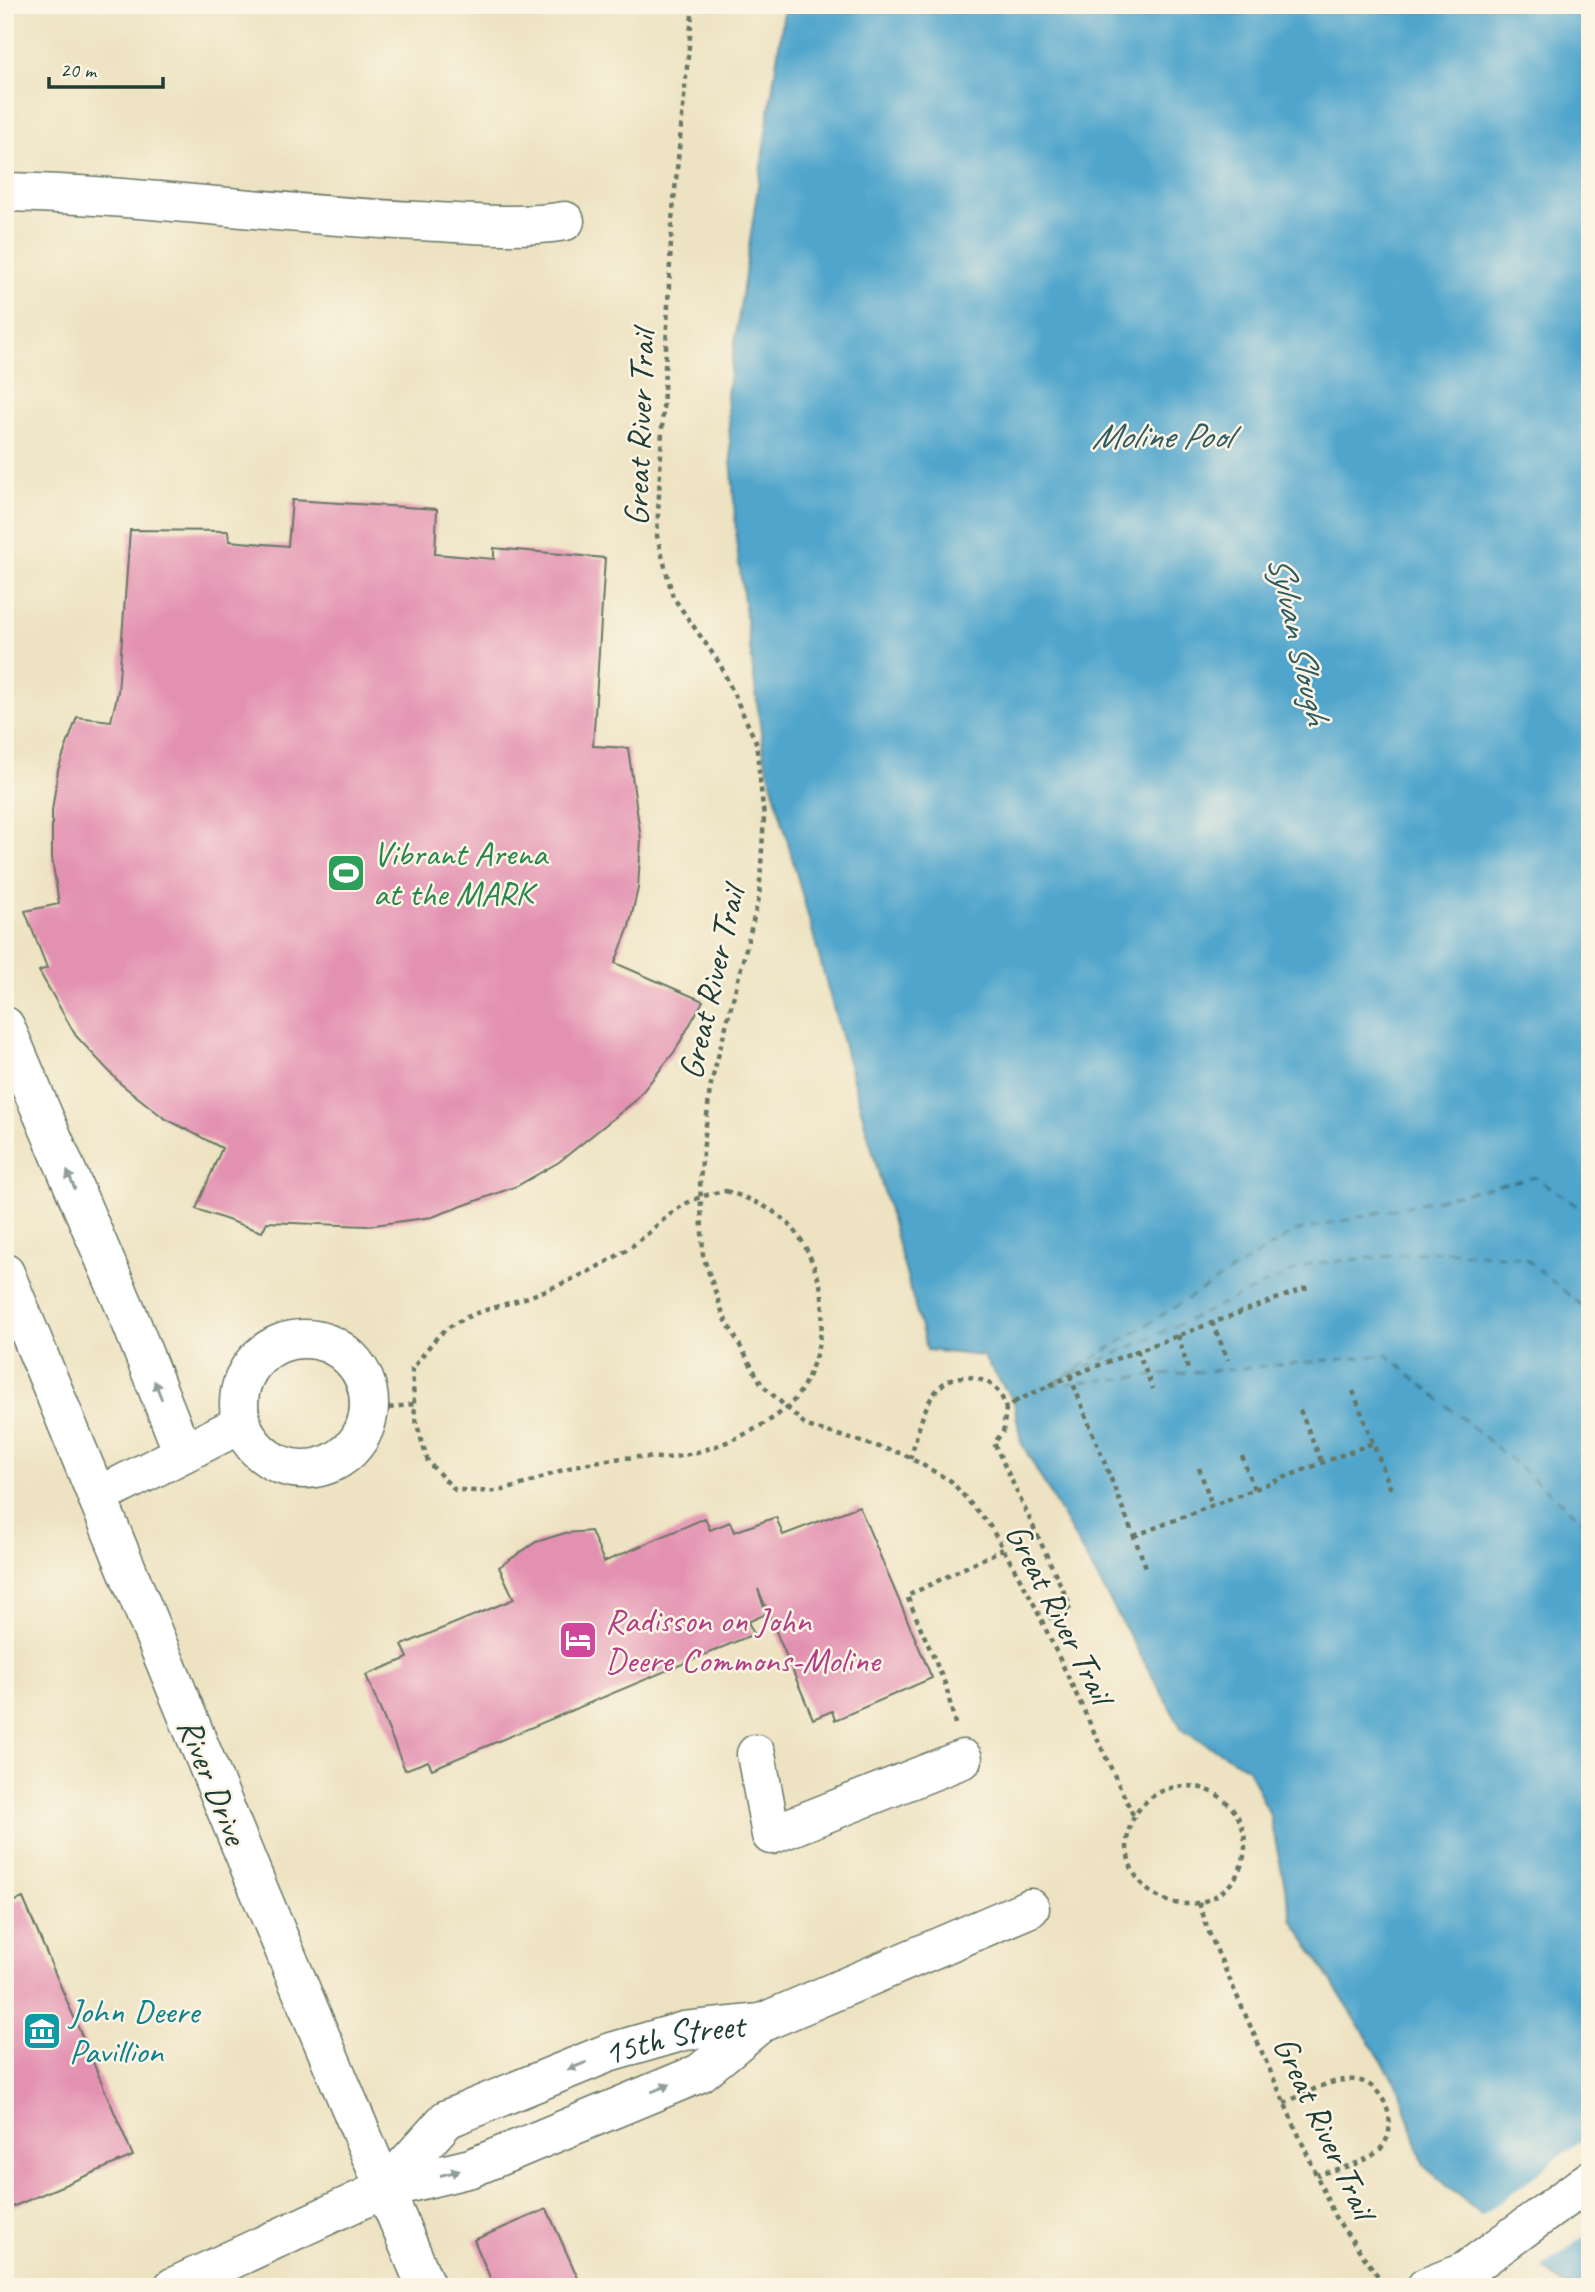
<svg xmlns="http://www.w3.org/2000/svg" width="1595" height="2292" font-family="Caveat,sans-serif">
<rect width="100%" height="100%" fill="#fcf5e5"/>
<filter id="ink" filterUnits="userSpaceOnUse"><feTurbulence type="fractalNoise" baseFrequency=".0143" numOctaves="2"/><feDisplacementMap in="SourceGraphic" scale="14" xChannelSelector="R" yChannelSelector="G"/><feConvolveMatrix kernelMatrix="1 2 1 2 8 2 1 2 1" color-interpolation-filters="sRGB"/></filter>
<filter id="wash" filterUnits="userSpaceOnUse"><feTurbulence type="fractalNoise" baseFrequency=".00686" numOctaves="4" result="noise"/><feDisplacementMap in="SourceGraphic" scale="28" xChannelSelector="R" yChannelSelector="G"/><feGaussianBlur stdDeviation="1.57" result="paint"/><feColorMatrix in="noise" values="0 0 0 0 0 0 0 0 0 0 0 0 0 0 0 0 0 1.4 0 .05"/><feComposite in="paint" operator="in"/></filter>
<g filter="url(#wash)">
<rect width="100%" height="100%" fill="#ede2c1"/>
<path fill="#50a5cc" stroke="#387180" stroke-width="2" d="M785,5H1590V2287H1566L1424,2166L1399,2088L1292,1919L1270,1815L1248,1768L1183,1731L1021,1442L1014,1402L983,1356L927,1350L764,755L737,548L727,395Z"/>
<path fill="#ede2c1" d="M1590,2134V2232L1540,2269L1479,2218Z"/>
<g fill="none" stroke-linecap="round" stroke-linejoin="round">
<g stroke="#2e5c62" stroke-width="2" stroke-dasharray="9 7" stroke-linecap="butt">
<path d="M1057,1381L1309,1264L1441,1251L1525,1258L1590,1313"/>
<path d="M1050,1385L1387,1355L1590,1527"/>
<path d="M1051,1385L1294,1232L1535,1177L1590,1215"/>
</g>
</g>
<g id="blocks">
<g fill="#e391b1">
<path d="M292,500L437,509L435,554L494,559V548L605,558L593,746L628,748L641,839L638,888L629,927L615,963L703,1001L675,1051L635,1101L559,1162L517,1186L432,1217L367,1226L267,1222L262,1232L196,1209L222,1148L164,1118L121,1084L76,1036L39,971L47,968L25,911L59,904L52,858V811L58,770L77,717L111,721L118,692L130,530L228,531L229,541L288,546Z"/>
<path d="M859,1506L932,1678L835,1720L832,1711L813,1719L758,1589L766,1614L748,1622L754,1634L432,1769L428,1761L405,1770L366,1675L408,1658L402,1645L514,1599L499,1567L536,1542L565,1533L591,1531L604,1562L705,1518L710,1530L730,1522L734,1532L776,1517L783,1535Z"/>
<path d="M23,1898L133,2156L5,2210V1905Z"/>
<path d="M547,2209L582,2287H494L474,2240Z"/>
</g>
</g>
</g>
<g filter="url(#ink)">
<use href="#blocks" fill-opacity="0" stroke="#677765" stroke-width="2"/>
<g fill="none" stroke-linecap="round" stroke-linejoin="round">
<defs>
<g id="minor">
<path d="M5,192C143,195 280,215 418,221C467,223 517,229 565,221"/>
<path d="M5,1026L127,1312L183,1453"/>
<circle cx="304" cy="1404" r="65"/>
<path d="M97,1497L241,1424"/>
<path d="M756,1754L771,1835L963,1759"/>
<path id="s1" d="M384,2189L447,2119L608,2053L684,2031L761,2023"/>
<path d="M173,2287L384,2189L471,2168L700,2073L761,2023L1030,1908"/>
<path d="M1426,2287L1464,2272L1590,2180"/>
</g>
<path id="major" d="M5,1273L259,1890L426,2287"/>
</defs>
<use href="#minor" stroke="#677765" stroke-width="41"/>
<use href="#major" stroke="#677765" stroke-width="41"/>
<g stroke="#677765" stroke-width="4.5" stroke-dasharray="5 5" stroke-linecap="butt">
<path d="M693,5L672,221L657,536L673,597L720,664L756,742L764,817L759,898L710,1088L700,1180L703,1256L724,1317L762,1385L807,1426L903,1454L951,1481L990,1526L1031,1598L1134,1817"/>
<path d="M726,1191C781,1209 801,1225 819,1281C830,1317 815,1385 785,1409C756,1433 711,1451 674,1457C662,1459 649,1457 637,1457C621,1458 604,1460 589,1463C560,1468 532,1484 503,1490C488,1493 470,1490 455,1490L428,1462L415,1418L412,1369C422,1357 431,1342 443,1332C468,1310 507,1306 536,1294C565,1283 597,1269 623,1252C663,1227 671,1199 726,1191Z"/>
<path d="M1212,1322L1228,1360"/>
<path d="M1178,1335L1189,1373"/>
<path d="M1137,1350L1153,1389"/>
<path d="M1070,1376L1146,1567"/>
<path d="M1353,1391L1392,1492"/>
<path d="M1014,1402L1070,1376L1311,1286"/>
<path d="M1015,1402L1006,1409L1003,1432L994,1443L1071,1607L1042,1622"/>
<path d="M1300,1410L1322,1463"/>
<path d="M369,1411L414,1404"/>
<path d="M1242,1456L1254,1489"/>
<path d="M910,1459C921,1424 929,1365 978,1379C996,1384 1001,1392 1006,1409"/>
<path d="M1199,1468L1212,1505"/>
<path d="M1134,1536L1373,1443"/>
<path d="M955,1724L946,1686L907,1596L1003,1549"/>
<circle cx="1186" cy="1845" r="59"/>
<path d="M1199,1903L1210,1935L1335,2217L1386,2287"/>
<path d="M1284,2103C1306,2094 1332,2077 1356,2080C1387,2084 1402,2132 1377,2152C1362,2165 1335,2169 1317,2175"/>
</g>
<use href="#minor" stroke="#fff" stroke-width="38"/>
<use href="#major" stroke="#fff" stroke-width="38"/>
</g>
<defs><path id="oneway-solid" d="M-6-.8H1V-3.2L6.5 0L1 3.2V.8H-6Z" transform="scale(1.75)"/></defs>
<g fill="#8f9e9a">
<use href="#oneway-solid" transform="translate(71 1180) rotate(-113)"/>
<use href="#oneway-solid" transform="translate(158 1390) rotate(-112)"/>
<use href="#oneway-solid" transform="translate(577 2066) rotate(158)"/>
<use href="#oneway-solid" transform="translate(661 2088) rotate(-22)"/>
<use href="#oneway-solid" transform="translate(450 2173) rotate(-14)"/>
</g>
</g>
<defs>
<symbol id="stadium-square" viewBox="-11 -11 22 22"><rect x="-9" y="-9" width="18" height="18" rx="4" fill="#2e9e5b" stroke="#fcf5e5"/><path d="M0-5a6.5 5 0 1 0 0 10a6.5 5 0 1 0 0-10ZM-3.5-1.8h7v3.6h-7Z" fill="#fff"/></symbol>
<symbol id="hotel-square" viewBox="-11 -11 22 22"><rect x="-9" y="-9" width="18" height="18" rx="4" fill="#d1479c" stroke="#fcf5e5"/><path d="M-6-4.5h1.5V1H6V5H4.5V3h-9V5H-6ZM-4 0a1.8 1.8 0 1 1 3.6 0ZM.5 0V-2.5h3Q6-2.5 6 0Z" fill="#fff"/></symbol>
<symbol id="museum-square" viewBox="-11 -11 22 22"><rect x="-9" y="-9" width="18" height="18" rx="4" fill="#0f9aa8" stroke="#fcf5e5"/><path d="M0-6L6-3V-2H-6V-3ZM-5-1h2V3h-2ZM-1-1h2V3h-2ZM3-1h2V3H3ZM-6 4H6V6H-6Z" fill="#fff"/></symbol>
</defs>
<g fill-rule="evenodd">
<use href="#stadium-square" x="324" y="851" width="44" height="44"/>
<use href="#hotel-square" x="556" y="1618" width="44" height="44"/>
<use href="#museum-square" x="20" y="2009" width="44" height="44"/>
</g>
<g text-anchor="middle" stroke-width="5" stroke-linejoin="round" paint-order="stroke">
<g font-size="35" fill="#1f3d34" stroke="#fcf5e5">
<text transform="translate(639 428) rotate(-88)" y="12">Great River Trail</text>
<text transform="translate(711 983) rotate(-77)" y="12">Great River Trail</text>
<text transform="translate(1060 1613) rotate(63)" y="12">Great River Trail</text>
<text transform="translate(213 1781) rotate(68)" y="12">River Drive</text>
<text dy="12" stroke="none"><textPath href="#s1" startOffset="336">15th Street</textPath></text>
<text transform="translate(1325 2127) rotate(65)" y="12">Great River Trail</text>
</g>
<g font-size="35" fill="#27864d" stroke="#fcf5e5" text-anchor="start">
<text x="373" y="865">Vibrant Arena<tspan x="373" dy="40">at the MARK</tspan></text>
</g>
<g font-size="35" fill="#b23c85" stroke="#fcf5e5" text-anchor="start">
<text x="605" y="1632">Radisson on John<tspan x="605" dy="40">Deere Commons-Moline</tspan></text>
</g>
<g font-size="35" fill="#0d838f" stroke="#fcf5e5" text-anchor="start">
<text x="69" y="2023">John Deere<tspan x="69" dy="40">Pavillion</tspan></text>
</g>
<g font-size="37" font-style="italic" fill="#2e5c62" stroke="#fcf5e5">
<text x="1161" y="448">Moline Pool</text>
<text transform="translate(1300 639) rotate(77)" y="13">Sylvan Slough</text>
</g>
</g>
<rect width="1595" height="2292" fill="none" stroke="#fcf5e5" stroke-width="28"/>
<path d="M49 77v10h114v-10" fill="none" stroke="#1f3d34" stroke-width="3.5"/>
<text x="60" y="77" font-size="21" fill="#1f3d34" stroke="#fcf5e5" stroke-width="5" paint-order="stroke">20 m</text>
</svg>
